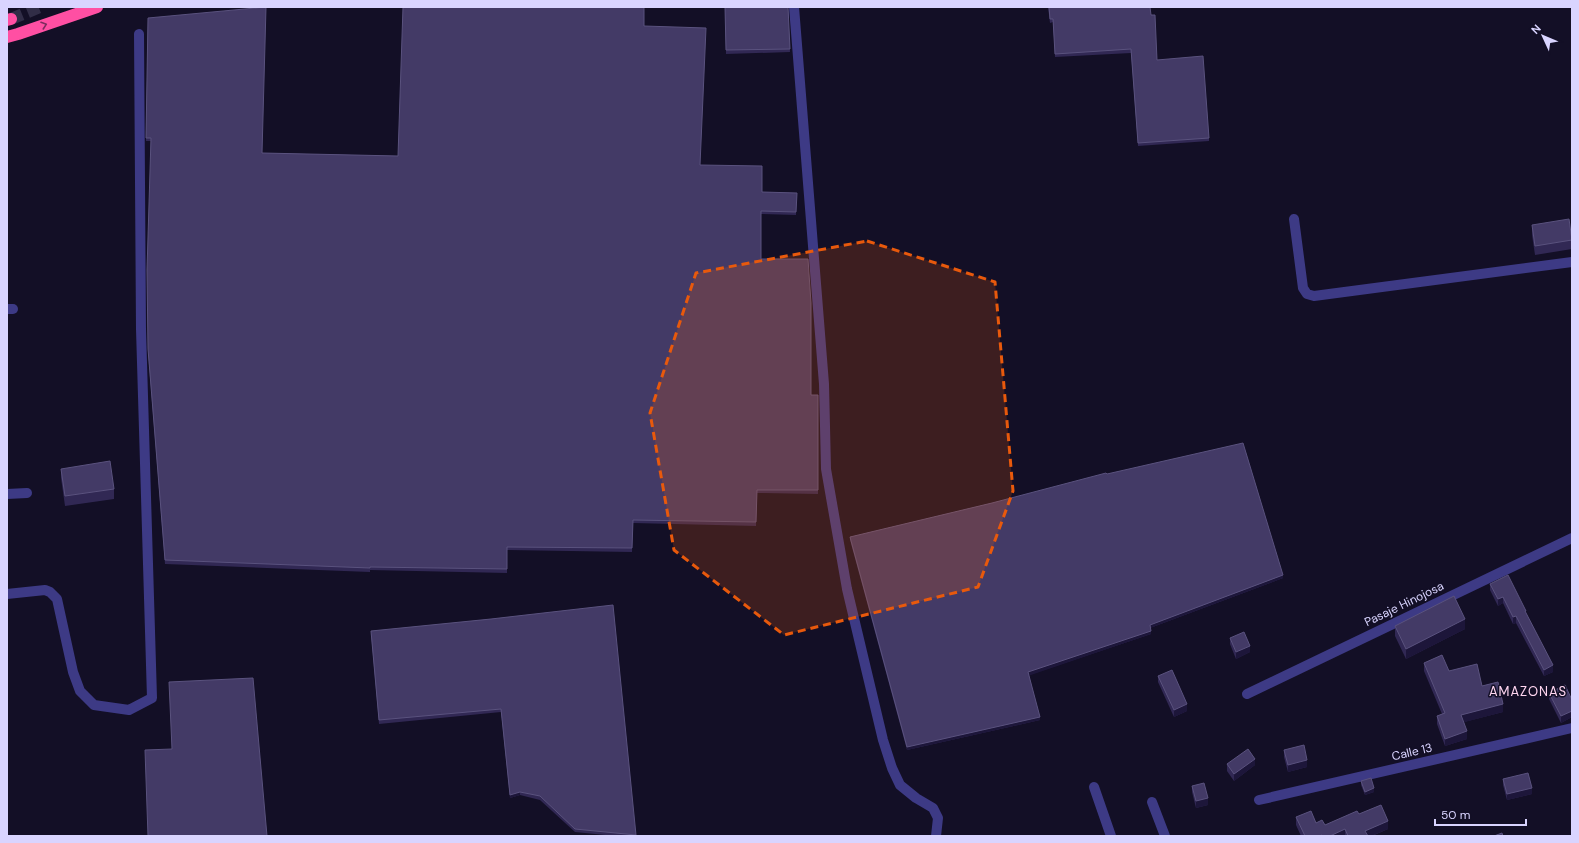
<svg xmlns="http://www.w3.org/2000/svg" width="1579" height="843" font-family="'DM Sans',sans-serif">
<rect width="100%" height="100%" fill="#130f26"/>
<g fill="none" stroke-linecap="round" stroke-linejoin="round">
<path stroke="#312d47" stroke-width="12" stroke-dasharray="12 6" stroke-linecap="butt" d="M11,19L40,7"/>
<g stroke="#3d3a85" stroke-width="10">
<path d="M794,7L824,384L826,469L847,589L883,740L892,768L900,785L916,798L933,808L938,818L936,836"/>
<path d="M1294,219L1303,288L1307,294L1314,296L1572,262"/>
<path d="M7,309H13"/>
<path d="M7,494L27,493"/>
<path d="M7,594L45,590L50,592L57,599L73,672L80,691L94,705L129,710L152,698L141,329L139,34"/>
<path d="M1247,694L1572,538"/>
<path d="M1094,787L1111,836"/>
<path d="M1259,800L1572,728"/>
<path d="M1152,802L1165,836"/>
</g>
<g stroke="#ff4fa3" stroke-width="12">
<path d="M7,20L11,19"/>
<path d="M7,37L18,34L97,7"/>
</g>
</g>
<g fill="#312854">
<path d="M725,7H788L790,52L726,54Z"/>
<path d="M1048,7L1151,15L1157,60L1209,138V141L1138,146L1131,53L1055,57L1053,22L1050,23Z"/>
<path d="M148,18L262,153L398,156L644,26L700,165L762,192L797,193L796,215L761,214V259L811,395H818V494L757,493L756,526L633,523L632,552L507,550V573L370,570V572L165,564L148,353L151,141H146Z"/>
<path d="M1532,225L1572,237V249L1535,255L1532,235Z"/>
<path d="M61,469L114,489V499L65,506L61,478Z"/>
<path d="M1107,474L1283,578L1150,628L1151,634L1029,675L1040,720L907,750L850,540V537L992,503Z"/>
<path d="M1490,584L1526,614L1553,672L1544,676L1516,623L1513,624L1503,603L1498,606L1490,590Z"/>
<path d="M491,619L636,835V836H615L575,832L540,800L520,795L510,798L501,712L379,724L371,634Z"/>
<path d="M1395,626L1465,629L1406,659L1395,636Z"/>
<path d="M1230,638L1250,652L1236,659L1230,644Z"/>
<path d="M1424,663L1449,671L1482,686L1503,712L1464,722L1467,739L1445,746L1437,724V716L1442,714L1424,671Z"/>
<path d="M1158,676L1187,711L1174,717L1158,682Z"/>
<path d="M1549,693L1572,700V717L1561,723L1549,699Z"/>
<path d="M1284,750L1307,767L1288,772L1284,757Z"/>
<path d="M1227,764L1255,765L1234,781L1227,771Z"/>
<path d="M1503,779L1532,794L1507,800L1503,785Z"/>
<path d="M1361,781L1374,792L1365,795L1361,785Z"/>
<path d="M1192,786L1208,805L1196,808L1192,792Z"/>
<path d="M1359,814L1388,829L1372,836H1301L1296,825V817L1325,825Z"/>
</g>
<g fill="#1d163a">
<path d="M1283,575V578L1150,628V625Z"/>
<path d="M1503,597V603L1498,606V599Z"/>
<path d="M1516,616V623L1513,624V617Z"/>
<path d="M1465,619V629L1406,659V649Z"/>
<path d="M1151,631V634L1028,676V672Z"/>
<path d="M1250,646V652L1236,659V652Z"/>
<path d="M1553,665V672L1544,676V670Z"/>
<path d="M1187,704V711L1174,717V710Z"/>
<path d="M1503,704V712L1461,723V715Z"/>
<path d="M1572,711V717L1561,723V716Z"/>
<path d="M1040,717V720L907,750V747Z"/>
<path d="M1467,731V739L1445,746V739Z"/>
<path d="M1255,759V765L1234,781V774Z"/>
<path d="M1307,760V767L1288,772V765Z"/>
<path d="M1374,788V792L1365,795V792Z"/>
<path d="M1532,788V794L1507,800V794Z"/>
<path d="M520,792V795L510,798V795Z"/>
<path d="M1208,798V805L1196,808V801Z"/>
<path d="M1388,821V829L1371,836H1365V831Z"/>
<path d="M1345,829V836H1330Z"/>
</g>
<g fill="#433a66" stroke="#5a527e">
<path d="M266,7L262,153L398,156L403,7H644V26L706,28L700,165L762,166V192L797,193L796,212L761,211V259H808L811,303V395H818V490H757L756,522L633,520L632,548L507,547V569L370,567V568L165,560L148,349L147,270L151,138H146L148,18Z"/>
<path d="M725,7H788L790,49L726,50Z"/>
<path d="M1049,7H1150L1151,15H1155L1157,60L1203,56L1209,138L1138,143L1131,49L1055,54L1053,19H1050Z"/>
<path d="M1569,219L1572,240L1535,246L1532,225Z"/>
<path d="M1243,443L1283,575L1150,625L1151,631L1028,672L1040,717L907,747L850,537L992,503L1106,473L1107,474Z"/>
<path d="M110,461L114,489L65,496L61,469Z"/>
<path d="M1508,575L1526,611H1525L1553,665L1544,670L1516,616L1513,617L1503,597L1498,599L1490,584Z"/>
<path d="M1454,596L1465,619L1406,649L1395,626Z"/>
<path d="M613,605L636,835L575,829L540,796L520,792L510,795L501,709L379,720L371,631L491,619Z"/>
<path d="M1244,632L1250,646L1236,652L1230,638Z"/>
<path d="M1442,655L1449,671L1477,664L1482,686L1498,682L1503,704L1461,715L1467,731L1445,739L1437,716L1445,713L1424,663Z"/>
<path d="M1172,670L1187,704L1174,710L1158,676Z"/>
<path d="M253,678L267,836H148L145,750L172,749L169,682Z"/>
<path d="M1565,685L1572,700V711L1561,716L1549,693Z"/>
<path d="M1304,745L1307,760L1288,765L1284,750Z"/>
<path d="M1248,749L1255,759L1234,774L1227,764Z"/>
<path d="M1528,773L1532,788L1507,794L1503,779Z"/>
<path d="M1371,778L1374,788L1365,792L1361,781Z"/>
<path d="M1204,783L1208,798L1196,801L1192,786Z"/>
<path d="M1381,805L1388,821L1365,831L1368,836H1348L1345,829L1330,836H1323L1322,835L1319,836H1305L1296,817L1311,811L1316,823L1322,820L1325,825L1357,811L1359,814Z"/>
<path d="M1502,833L1503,836H1494Z"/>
</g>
<defs><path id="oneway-chevron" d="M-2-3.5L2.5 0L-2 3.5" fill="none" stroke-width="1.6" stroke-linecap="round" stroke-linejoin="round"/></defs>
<use stroke="#7d2c5e" href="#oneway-chevron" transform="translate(44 25) rotate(-19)"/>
<path fill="#e8590c" fill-opacity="0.2" stroke="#e8590c" stroke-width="3" stroke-dasharray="8 5" stroke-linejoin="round" d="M867,241L995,282L1013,491L978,587L784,635L674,550L650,413L696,273Z"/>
<g text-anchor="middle" stroke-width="3" stroke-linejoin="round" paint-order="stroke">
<g font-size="12" fill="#d9d4ff" stroke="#130f26">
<text transform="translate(1404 604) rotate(-26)" y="4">Pasaje Hinojosa</text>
<text transform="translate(1412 752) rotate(-13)" y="4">Calle 13</text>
</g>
<g font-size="13" letter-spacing="1" fill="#ffd6f0" stroke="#130f26">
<text x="1528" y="696">AMAZONAS</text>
</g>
</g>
<rect width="1579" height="843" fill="none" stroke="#d9d4ff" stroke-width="16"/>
<g transform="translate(1543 36) rotate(314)" stroke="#130f26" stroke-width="3" paint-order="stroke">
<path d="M0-3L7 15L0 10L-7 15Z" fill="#d9d4ff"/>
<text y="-6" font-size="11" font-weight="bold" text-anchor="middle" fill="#d9d4ff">N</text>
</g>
<path d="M1435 819v6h91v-6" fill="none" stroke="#d9d4ff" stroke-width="2"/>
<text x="1441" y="819" font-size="12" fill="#d9d4ff" stroke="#130f26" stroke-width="3" paint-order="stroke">50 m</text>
</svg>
